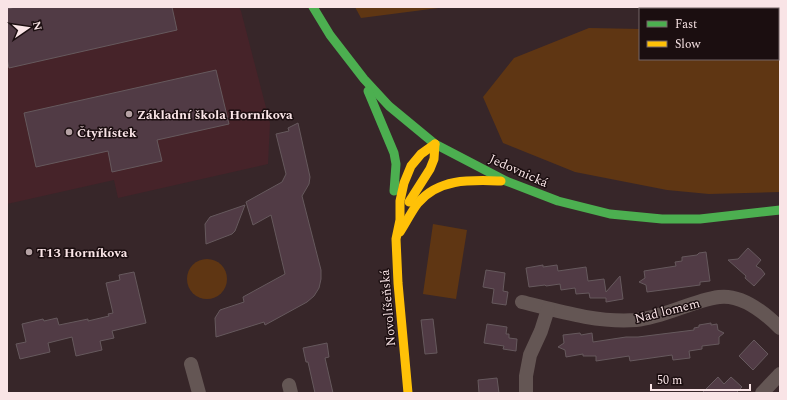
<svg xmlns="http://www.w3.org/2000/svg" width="787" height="400" font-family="Spectral,serif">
<rect width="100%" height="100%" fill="#372629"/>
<path fill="#462329" d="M7,7H239L241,11L270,123L268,164L118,198L114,180L7,204Z"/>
<g fill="#5f3613">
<path d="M355,7H446L361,18Z"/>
<path d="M589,28L640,29V59H778V46L780,43V192L709,194L667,190L575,172L503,143L483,97L514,58Z"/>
<path d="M433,224L467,230L456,299L423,294Z"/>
<circle cx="207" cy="279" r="20"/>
</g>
<g fill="#513b45" stroke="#66595d">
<path d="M15,7H172L177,30L9,68L7,59V9Z"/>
<path d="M216,70L229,124L157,140L162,161L112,172L108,151L36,167L24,113Z"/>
<path d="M298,123L310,177L309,184L302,196L321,270V279L319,288L314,296L307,302L265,325L264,322L216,337L215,318L220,310L244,302L243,297L285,274L271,215L253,225L246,202L282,182L286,174L276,134L289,131L288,128Z"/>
<path d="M245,205L235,231L232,234L206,244L205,224L210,217Z"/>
<path d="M748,248L761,260L756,266L761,269L765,274L754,286L745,278L746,276L728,260L738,259Z"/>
<path d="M706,252L710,281L700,282V285L647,292L646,285L639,282L645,278L644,271L676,266L675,262L682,261V257L697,255L699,253Z"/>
<path d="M543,265V267L557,265L558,271L586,267L588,281L604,279L606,292L620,276L623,299L606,302V298H590L589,293L576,294L575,288L561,290L560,284L546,286L545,285L529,287L526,268Z"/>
<path d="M486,270L505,273L503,291L508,292L506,305L492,303L494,289L483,287Z"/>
<path d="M134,272L146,323L112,331L114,338L100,341L102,350L76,356L72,337L48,343L50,352L20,359L16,344L26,342L22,324L43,319L44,321L57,318L59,325L88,319V321L109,316L108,314L113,313L106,283L120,280L119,275Z"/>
<path d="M433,319L437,353L425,354L421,320Z"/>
<path d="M711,323V325L717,324L718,330L724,333L719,337V344L702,346V349L689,351L690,358L673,360L672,355L630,361L629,356L596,361V356H583V354L566,357L565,350L558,347L564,343L563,335L580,333L581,335L592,333L593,342L626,337H638L694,330V328L699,327V325Z"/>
<path d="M487,324L507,327L506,334H509V338L517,339L516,351L503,349L504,346L484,343Z"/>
<path d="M754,340L768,354L753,370L739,356Z"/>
<path d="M327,343L329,357L325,358L333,393H315L308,362H306L303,348Z"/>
<path d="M718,377L724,384L731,377L742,387L736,393H702Z"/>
<path d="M497,378L499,393H479L478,380Z"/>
</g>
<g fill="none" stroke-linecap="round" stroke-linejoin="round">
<g stroke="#645654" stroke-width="14">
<path d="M522,302C558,311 598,323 636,320C665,317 691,301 719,297C742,294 765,313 780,328"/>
<path d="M191,364L199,393"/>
<path d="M289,385L291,393"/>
<path d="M526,393V376L530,355L541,331L548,309"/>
<path d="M762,393L780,374"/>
</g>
<g stroke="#4caf50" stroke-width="9">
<path d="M313,7L330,35L364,79L389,106L435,144L506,181L558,201L610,214L662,219H700L780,210"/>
<path d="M368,91L394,153L396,164L394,191"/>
</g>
<g stroke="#ffc107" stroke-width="9">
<path d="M409,202L430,169L434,159L435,144"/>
<path d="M400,232C406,223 411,212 418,203C439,178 471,180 501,181"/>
<path d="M408,393L398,283L396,239L400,220V201L404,183L411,166L421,154L435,144"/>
</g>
</g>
<g fill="#b5a2a4" stroke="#1b0e10" stroke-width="1.5">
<circle cx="129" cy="114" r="4"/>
<circle cx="69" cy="132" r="4"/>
<circle cx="29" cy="252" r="4"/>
</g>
<g text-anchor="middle" stroke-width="3" stroke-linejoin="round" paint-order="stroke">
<g font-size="13" font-weight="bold" fill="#f9e4e6" stroke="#1b0e10" text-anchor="start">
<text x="137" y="119">Základní škola Horníkova</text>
<text x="77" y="137">Čtyřlístek</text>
<text x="37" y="257">T13 Horníkova</text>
</g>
<g font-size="13" fill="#f9e4e6" stroke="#1b0e10">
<text transform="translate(519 170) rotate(24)" y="5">Jedovnická</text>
<text transform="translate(387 308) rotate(-95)" y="5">Novolíšeňská</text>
<text transform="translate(667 310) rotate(-14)" y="5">Nad lomem</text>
</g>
</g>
<rect width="787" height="400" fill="none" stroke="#f9e4e6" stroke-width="16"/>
<rect x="639" y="8" width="140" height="52" fill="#1b0e10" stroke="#746466"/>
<rect x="647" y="21" width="20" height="6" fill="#4caf50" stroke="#746466"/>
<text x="675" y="28" font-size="12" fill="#f9e4e6">Fast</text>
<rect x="647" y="41" width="20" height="6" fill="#ffc107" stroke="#746466"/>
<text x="675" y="48" font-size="12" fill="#f9e4e6">Slow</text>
<g transform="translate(28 28) rotate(77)" stroke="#1b0e10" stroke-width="3" paint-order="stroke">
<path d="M0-3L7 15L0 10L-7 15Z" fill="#f9e4e6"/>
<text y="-6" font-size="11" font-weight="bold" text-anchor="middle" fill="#f9e4e6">N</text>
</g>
<path d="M651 384v6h99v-6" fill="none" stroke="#f9e4e6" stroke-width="2"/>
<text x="657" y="384" font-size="12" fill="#f9e4e6" stroke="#1b0e10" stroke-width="3" paint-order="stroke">50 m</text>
</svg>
